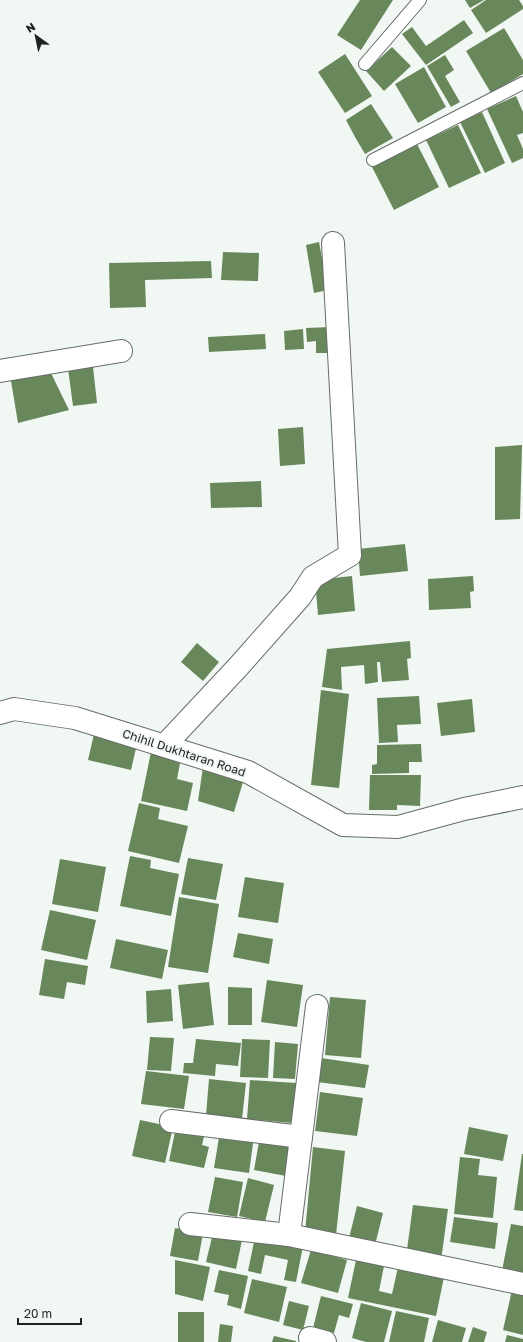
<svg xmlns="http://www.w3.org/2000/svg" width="523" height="1342" font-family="'Golos Text',sans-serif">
<rect width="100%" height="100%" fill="#f1f7f2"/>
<g fill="#68885c">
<path d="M360,0H393L361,50L337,35Z"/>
<path d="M465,0H484L470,8Z"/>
<path d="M486,0H519L523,6V9L486,33L471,10Z"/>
<path d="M464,20L473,33L426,65L402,34L412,27L426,46Z"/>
<path d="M504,28L523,60V74L491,93L466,51Z"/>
<path d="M392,47L411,66L384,91L366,71Z"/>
<path d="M345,54L372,96L345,113L318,72Z"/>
<path d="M445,55L454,70L445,76L460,102L451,107L427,66Z"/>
<path d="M424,67L446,107L418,123L395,84Z"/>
<path d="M516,96L523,112V133L517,135L523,149V158L512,163L487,109Z"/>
<path d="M371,104L393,138L365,154L355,137L346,120Z"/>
<path d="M482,112L505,163L485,173L460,122Z"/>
<path d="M458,125L481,173L449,188L426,140Z"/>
<path d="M417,144L439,187L394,210L372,167Z"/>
<path d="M319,242L328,290L314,293L306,245Z"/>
<path d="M223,252L259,253L258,281L221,280Z"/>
<path d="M211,261L212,278L145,280L146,307L110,308L109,263Z"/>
<path d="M331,327L332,353H316V341L307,342L306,328Z"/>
<path d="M303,329L304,349L285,350L284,331Z"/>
<path d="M265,334L266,349L209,352L208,337Z"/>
<path d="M92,358L97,403L73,406L67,361Z"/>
<path d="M47,365L69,410L18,423L11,381Z"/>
<path d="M303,427L305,464L280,466L278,429Z"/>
<path d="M522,445L520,519L495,520V447Z"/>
<path d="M261,481L262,507L211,508L210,483Z"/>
<path d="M405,544L408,571L360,576L358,549Z"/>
<path d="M352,576L355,611L318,615L315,580Z"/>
<path d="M473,576L474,591L470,592L471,608L429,610L428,579Z"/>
<path d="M410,641L411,658L407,659L409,680L382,682L380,662H377L378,682L365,684L364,665L341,667L342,690L322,687L327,649Z"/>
<path d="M197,643L219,662L203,681L181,662Z"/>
<path d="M321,690L349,694L339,788L311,785Z"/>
<path d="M419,696L421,724L397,725L398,742L379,743L377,698Z"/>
<path d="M472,699L475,732L441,736L437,703Z"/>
<path d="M94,734L137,744L131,770L88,760Z"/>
<path d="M421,744L422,762H409V773L372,774V765L377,764V745Z"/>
<path d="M151,752L181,758L177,779L193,783L187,811L141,801Z"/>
<path d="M203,767L243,782L234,812L198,801Z"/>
<path d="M370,775H421L420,806L397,805V810H369Z"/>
<path d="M139,803L160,808L158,819L188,826L179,863L128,851Z"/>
<path d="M130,856L151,860L150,868L179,874L171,916L120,906Z"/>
<path d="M188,858L223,864L216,900L181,894Z"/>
<path d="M60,859L106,867L98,912L52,904Z"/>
<path d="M245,877L284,883L278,923L238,917Z"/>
<path d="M179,897L219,904L208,973L168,967Z"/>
<path d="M50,910L96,920L87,960L41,950Z"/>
<path d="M238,933L273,939L269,964L233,957Z"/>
<path d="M116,939L168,950L162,979L110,968Z"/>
<path d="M45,959L88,966L85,985L67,982L64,999L39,995Z"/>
<path d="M267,980L303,985L297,1027L261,1022Z"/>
<path d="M209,982L214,1025L183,1029L178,985Z"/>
<path d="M228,987L252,988V1025H228Z"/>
<path d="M171,989L173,1021L147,1023L146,991Z"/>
<path d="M330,997L366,1000L361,1058L325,1055Z"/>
<path d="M150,1037L174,1038L171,1071L147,1070Z"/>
<path d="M196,1039L241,1043L238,1066L216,1064L215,1076L183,1073L184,1063H193Z"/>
<path d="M242,1039L270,1040L268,1078L240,1077Z"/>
<path d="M275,1042L298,1044L295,1079L273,1078Z"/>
<path d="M321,1058L369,1065L365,1088L317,1082Z"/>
<path d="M146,1071L189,1076L184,1109L141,1104Z"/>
<path d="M209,1079L246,1083L242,1119L206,1115Z"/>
<path d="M250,1080L296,1083L292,1123L247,1119Z"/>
<path d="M320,1092L363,1098L357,1136L315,1131Z"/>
<path d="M140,1120L173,1127L165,1163L132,1156Z"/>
<path d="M176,1127L205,1132L202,1145L209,1147L204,1168L169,1161Z"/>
<path d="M469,1127L508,1135L503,1161L464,1154Z"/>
<path d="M220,1131L254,1136L249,1173L214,1168Z"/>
<path d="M260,1136L293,1142L286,1176L254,1170Z"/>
<path d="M313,1147L345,1151L336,1235L305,1232Z"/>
<path d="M522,1154H523V1211L514,1210Z"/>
<path d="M460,1157L480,1159L478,1175L497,1177L493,1218L454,1214Z"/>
<path d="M215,1177L243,1182L237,1217L208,1212Z"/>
<path d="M248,1178L274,1185L265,1222L239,1216Z"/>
<path d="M413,1205L448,1209L441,1261L406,1257Z"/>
<path d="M357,1206L383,1213L375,1245L349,1238Z"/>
<path d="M454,1217L498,1223L495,1249L450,1242Z"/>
<path d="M511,1224L523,1226V1280L501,1276Z"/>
<path d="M175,1228L203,1233L198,1261L170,1256Z"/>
<path d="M213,1233L242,1240L236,1269L206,1262Z"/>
<path d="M255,1237L303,1246L296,1282L284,1280L288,1260L265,1255L261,1274L248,1271Z"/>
<path d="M311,1250L347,1260L338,1293L301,1283Z"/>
<path d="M175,1260L210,1267L203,1301L175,1294Z"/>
<path d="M356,1260L384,1266L379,1291L392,1294L398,1267L444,1277L436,1316L348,1298Z"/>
<path d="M219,1270L248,1276L241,1309L227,1305L229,1295L214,1292Z"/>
<path d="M252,1279L287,1287L279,1322L244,1313Z"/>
<path d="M512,1290L523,1292V1335L503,1330Z"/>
<path d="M321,1296L353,1304L349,1318L339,1315L334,1333L313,1328Z"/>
<path d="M289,1301L309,1306L303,1330L283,1325Z"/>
<path d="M361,1303L392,1311L384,1342H366L352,1338Z"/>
<path d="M396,1311L429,1318L424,1342H389Z"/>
<rect x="178" y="1312" width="26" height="30"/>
<path d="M438,1320L466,1328L462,1342H432Z"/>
<path d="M220,1324L233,1326L231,1342H218Z"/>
<path d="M473,1327L487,1332L484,1342H468Z"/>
<path d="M507,1335L523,1339V1342H505Z"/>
<path d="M274,1336L296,1341V1342H272Z"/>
</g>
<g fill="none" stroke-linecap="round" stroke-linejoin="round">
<defs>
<g id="service">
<path d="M365,64L420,0"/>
<path d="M373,160L523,83"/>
</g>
<g id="minor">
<path d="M0,371L121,351"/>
<path d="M0,713L14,709L75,718L248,772L343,825L398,827L464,809L523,797"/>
<path d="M164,746L238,667L300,597L313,577L350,555L333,243"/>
<path d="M171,1121L301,1137"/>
<path d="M190,1224L289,1235L523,1284"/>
<path d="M289,1235L317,1006"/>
<path d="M310,1338L325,1342"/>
</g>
</defs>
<use href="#service" stroke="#676d69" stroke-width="14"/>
<use href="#minor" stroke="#676d69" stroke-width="24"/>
<use href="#service" stroke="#fff" stroke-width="12"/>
<use href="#minor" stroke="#fff" stroke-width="22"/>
</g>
<g text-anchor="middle" stroke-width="3.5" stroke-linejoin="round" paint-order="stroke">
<g font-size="12" fill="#202221" stroke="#f1f7f2">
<text transform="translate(184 753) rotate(18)" y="4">Chihil Dukhtaran Road</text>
</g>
</g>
<g transform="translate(36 36) rotate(327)" stroke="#f1f7f2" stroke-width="3" paint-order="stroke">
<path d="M0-3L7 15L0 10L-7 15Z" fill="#202221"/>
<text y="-6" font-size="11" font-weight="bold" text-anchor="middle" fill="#202221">N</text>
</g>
<path d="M18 1318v6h63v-6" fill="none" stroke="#202221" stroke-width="2"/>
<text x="24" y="1318" font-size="12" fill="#202221" stroke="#f1f7f2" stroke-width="3" paint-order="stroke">20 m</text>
</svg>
